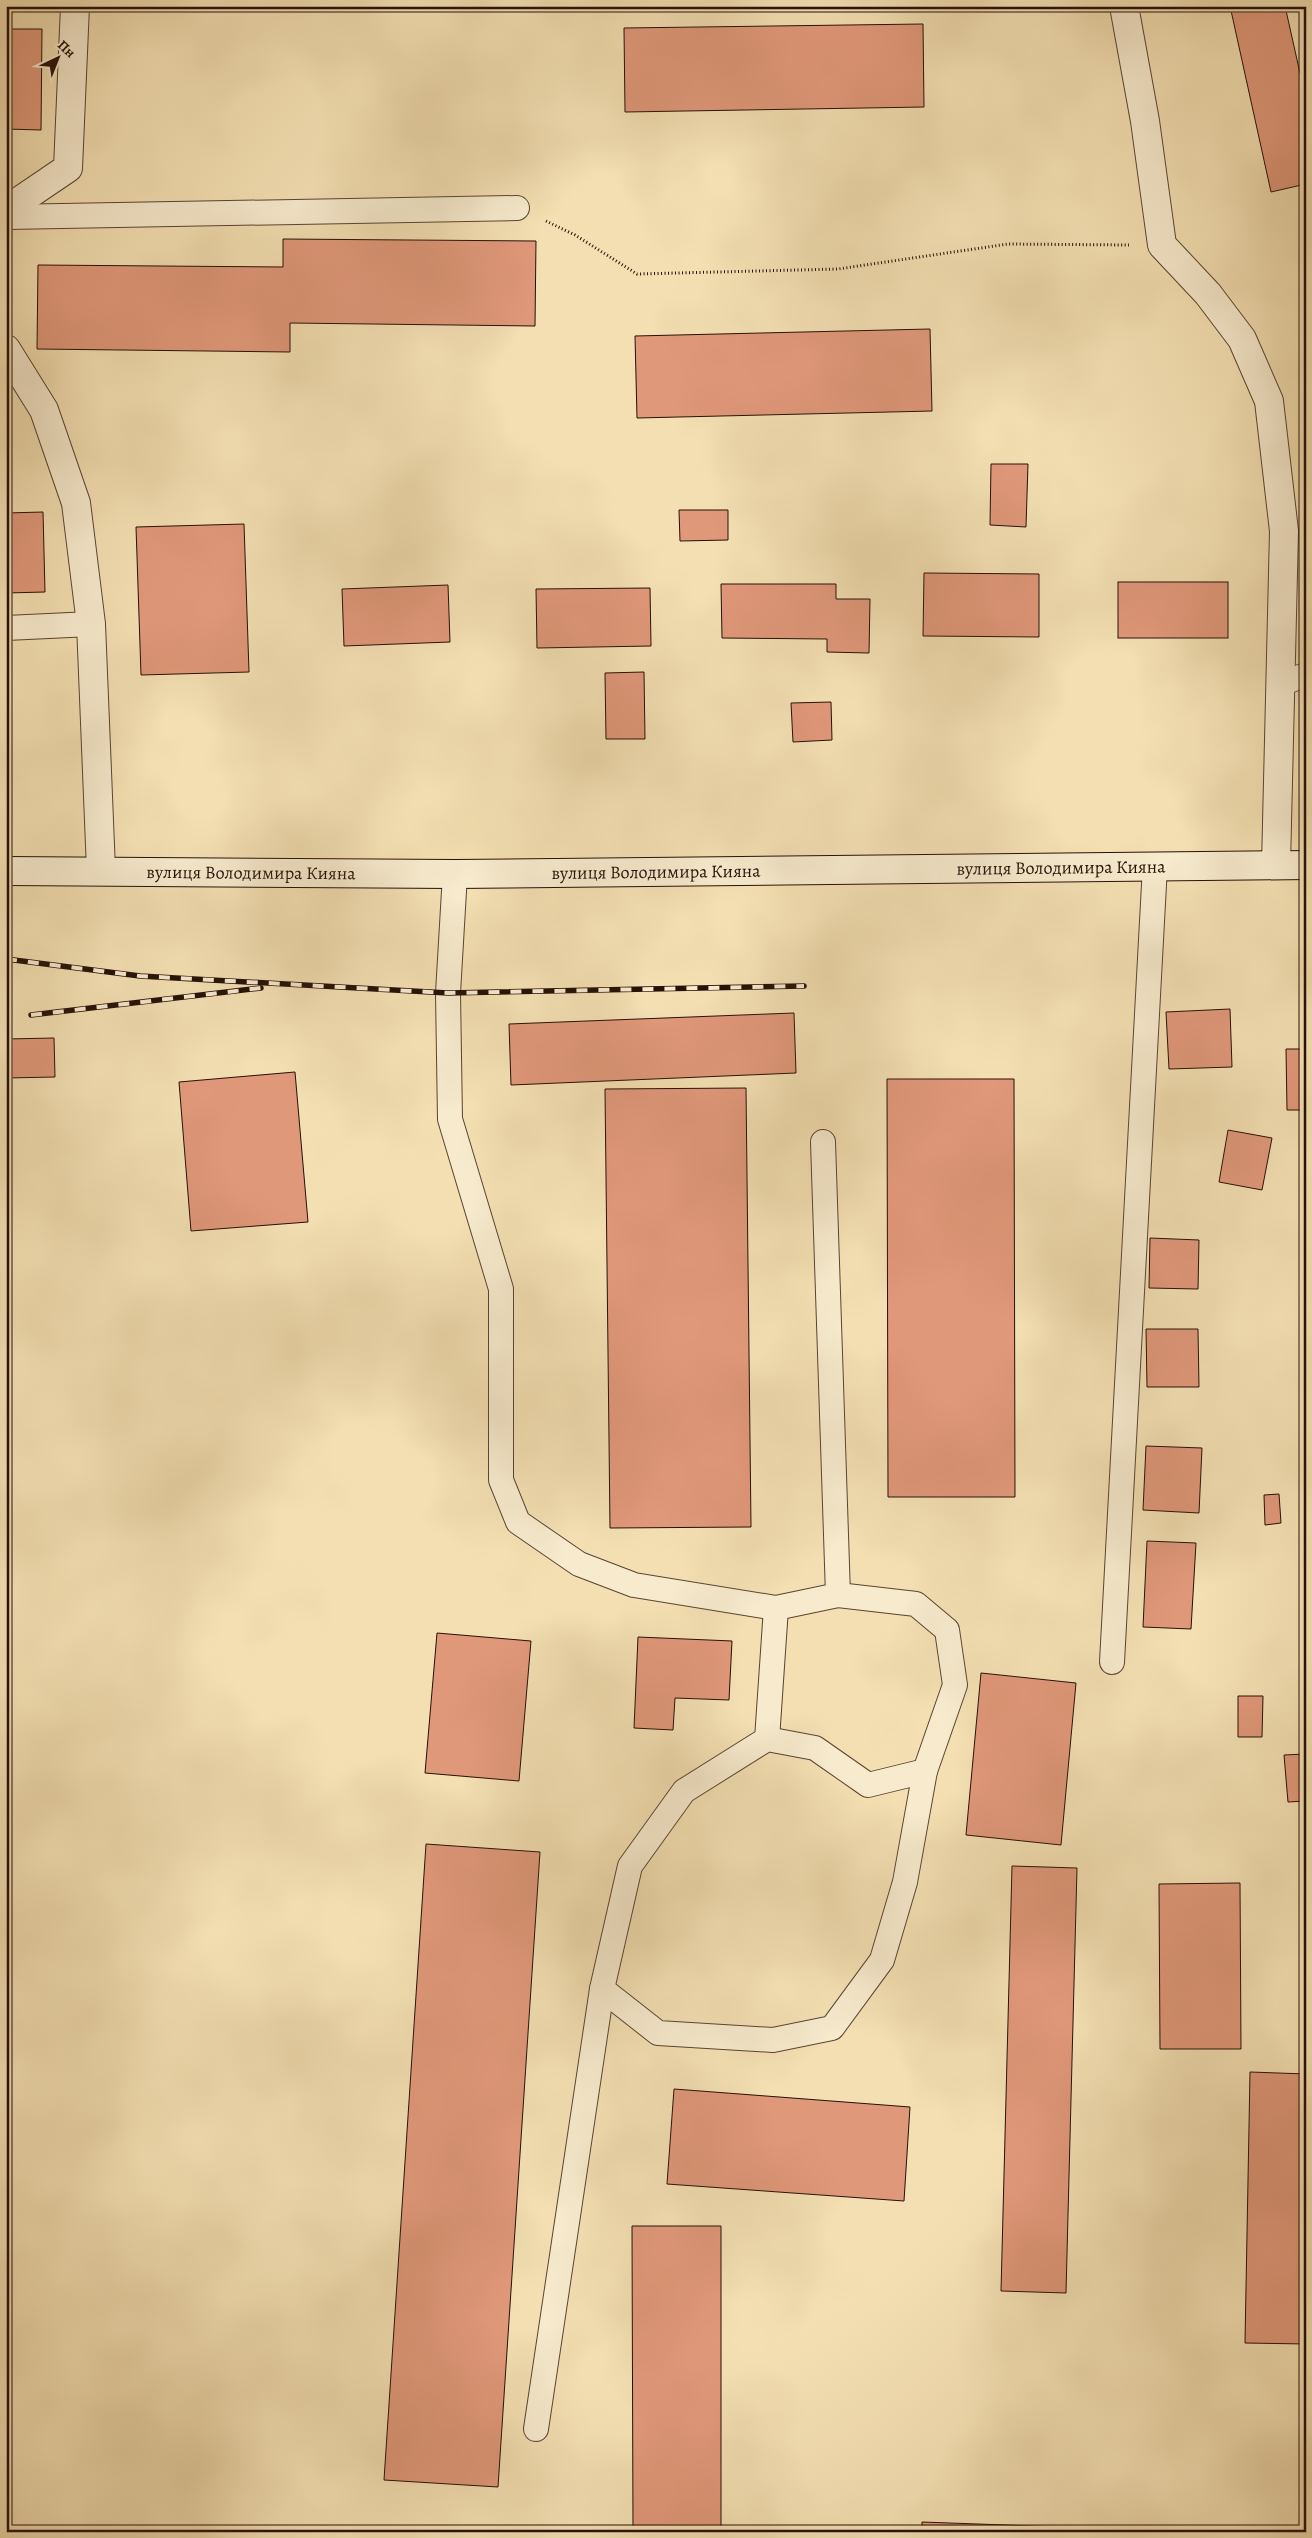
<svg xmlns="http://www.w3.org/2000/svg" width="1312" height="2538" font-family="Alegreya,serif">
<rect width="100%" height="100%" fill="#f3dfb2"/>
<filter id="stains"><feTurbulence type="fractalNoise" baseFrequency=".004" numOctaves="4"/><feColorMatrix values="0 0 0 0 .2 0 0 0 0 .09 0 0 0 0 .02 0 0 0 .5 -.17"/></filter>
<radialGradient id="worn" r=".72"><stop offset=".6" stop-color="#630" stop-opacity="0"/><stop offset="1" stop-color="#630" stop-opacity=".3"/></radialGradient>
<g fill="#e0987a" stroke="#261007">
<path d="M1230,6H1285L1306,100V184L1271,192Z"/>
<path d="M923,24L924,107L625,112L624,28Z"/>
<path d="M6,29H42L41,130L6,129Z"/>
<path d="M283,239L536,241L535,326L290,323V352L37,349L38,265L283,267Z"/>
<path d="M930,329L932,411L637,418L635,336Z"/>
<path d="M991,464H1028L1026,527L990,525Z"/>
<path d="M679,510H728V540L680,541Z"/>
<path d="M43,512L45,592L6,593V513Z"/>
<path d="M244,524L249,672L141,675L136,527Z"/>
<path d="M924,573L1039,574V637L923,636Z"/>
<rect x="1118" y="582" width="110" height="56"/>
<path d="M721,584H836V599H870L869,653L827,652V639L722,638Z"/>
<path d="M448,585L450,642L344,646L342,589Z"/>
<path d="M650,588L651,646L537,648L536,589Z"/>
<path d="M644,672L645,739H606L605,673Z"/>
<path d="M831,702L832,740L793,742L791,703Z"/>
<path d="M1230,1009L1232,1067L1169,1069L1166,1012Z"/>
<path d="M794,1013L796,1073L511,1085L509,1024Z"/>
<path d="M54,1038L55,1077L6,1078V1039Z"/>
<path d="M1286,1049H1306V1110H1287Z"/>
<path d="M295,1072L308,1222L191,1231L179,1082Z"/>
<path d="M887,1079H1014L1015,1497H888Z"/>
<path d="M746,1088L751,1527L610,1528L605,1089Z"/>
<path d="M1228,1130L1272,1138L1262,1190L1219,1182Z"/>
<path d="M1150,1238L1199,1240L1198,1289L1149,1288Z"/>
<path d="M1146,1329H1198L1199,1387H1147Z"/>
<path d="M1146,1446L1202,1448L1199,1513L1143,1510Z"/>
<path d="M1279,1494L1281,1523L1265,1525L1264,1495Z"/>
<path d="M1147,1541L1196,1543L1191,1629L1143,1627Z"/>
<path d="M437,1633L531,1641L519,1781L425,1773Z"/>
<path d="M638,1637L732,1641L729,1700L675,1698L673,1730L634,1728Z"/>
<path d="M981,1673L1076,1683L1061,1845L966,1835Z"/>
<path d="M1238,1696H1263L1262,1737H1238Z"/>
<path d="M1306,1754V1801L1288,1802L1284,1755Z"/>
<path d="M426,1844L540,1852L498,2487L384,2480Z"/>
<path d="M1012,1866L1077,1868L1066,2293L1001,2291Z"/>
<path d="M1240,1883L1241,2049H1160L1159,1884Z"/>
<path d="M1250,2072L1306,2074V2344L1245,2343Z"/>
<path d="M674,2089L910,2107L904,2201L667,2184Z"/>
<path d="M632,2226H721V2532H633Z"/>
<path d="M922,2522L1201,2532H922Z"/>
</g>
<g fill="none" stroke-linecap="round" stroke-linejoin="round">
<defs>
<g id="service">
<path d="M6,217L517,208"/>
<path d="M6,628L91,624"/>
<path d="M1279,684L1306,675"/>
<path d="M455,874L448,993L450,1119L501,1289V1480L518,1522L579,1564L634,1585L776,1608L838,1595L823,1142"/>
<path d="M838,1595L916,1604L947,1630L955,1685L925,1771"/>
<path d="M1112,1662L1155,866"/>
<path d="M767,1739L815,1748L868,1785L925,1771L905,1882L882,1960L832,2028L773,2040L658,2033L602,1989L630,1866L684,1791L767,1739L776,1608"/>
<path d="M536,2429L602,1989"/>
</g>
<g id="minor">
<path d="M1124,6L1145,121L1162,245L1208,294L1242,339L1269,401L1284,531L1276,865"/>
<path d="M6,210L68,168L75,6"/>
<path d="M6,349L44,410L76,503L91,624L101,870"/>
</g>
<g id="secondary">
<path id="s1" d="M6,871L455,874L1306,865"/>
</g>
</defs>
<use href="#service" stroke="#594432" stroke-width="26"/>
<use href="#minor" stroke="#594432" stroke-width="30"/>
<use href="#secondary" stroke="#261007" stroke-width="30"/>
<path stroke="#261007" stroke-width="3" stroke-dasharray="1 2.5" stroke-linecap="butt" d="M546,221L575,235L637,274L838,269L1008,244L1129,245"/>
<use href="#service" stroke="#f7eacd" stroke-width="24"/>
<use href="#minor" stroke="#f7eacd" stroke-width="28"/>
<use href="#secondary" stroke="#f7eacd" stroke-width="28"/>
<defs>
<g id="rail">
<path d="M6,959L140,976L448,993L804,986"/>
<path d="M31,1015L261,988"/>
</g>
</defs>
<use href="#rail" stroke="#261007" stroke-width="5.5"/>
<use href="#rail" stroke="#f7eacd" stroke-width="4" stroke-dasharray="11" stroke-linecap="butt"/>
</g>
<g text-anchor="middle" stroke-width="4.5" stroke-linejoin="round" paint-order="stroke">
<g font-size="18" fill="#261007" stroke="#f7eacd">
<text dy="6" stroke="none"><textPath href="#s1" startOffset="1055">вулиця Володимира Кияна</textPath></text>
<text dy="6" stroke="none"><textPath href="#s1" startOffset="245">вулиця Володимира Кияна</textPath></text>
<text dy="6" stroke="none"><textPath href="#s1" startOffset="650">вулиця Володимира Кияна</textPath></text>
</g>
</g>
<rect width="1312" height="2538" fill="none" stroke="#f3dfb2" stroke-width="25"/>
<rect x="8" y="8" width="1297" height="2523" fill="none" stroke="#261007" stroke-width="2.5"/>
<rect x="12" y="12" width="1287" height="2513" fill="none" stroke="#261007"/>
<g transform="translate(58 58) rotate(43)" stroke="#f7eacd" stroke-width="4" paint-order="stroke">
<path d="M0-4L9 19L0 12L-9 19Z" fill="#261007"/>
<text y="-8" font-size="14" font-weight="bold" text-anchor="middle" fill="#261007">Пн</text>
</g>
<rect width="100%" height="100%" filter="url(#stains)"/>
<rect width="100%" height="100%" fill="url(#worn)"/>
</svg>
